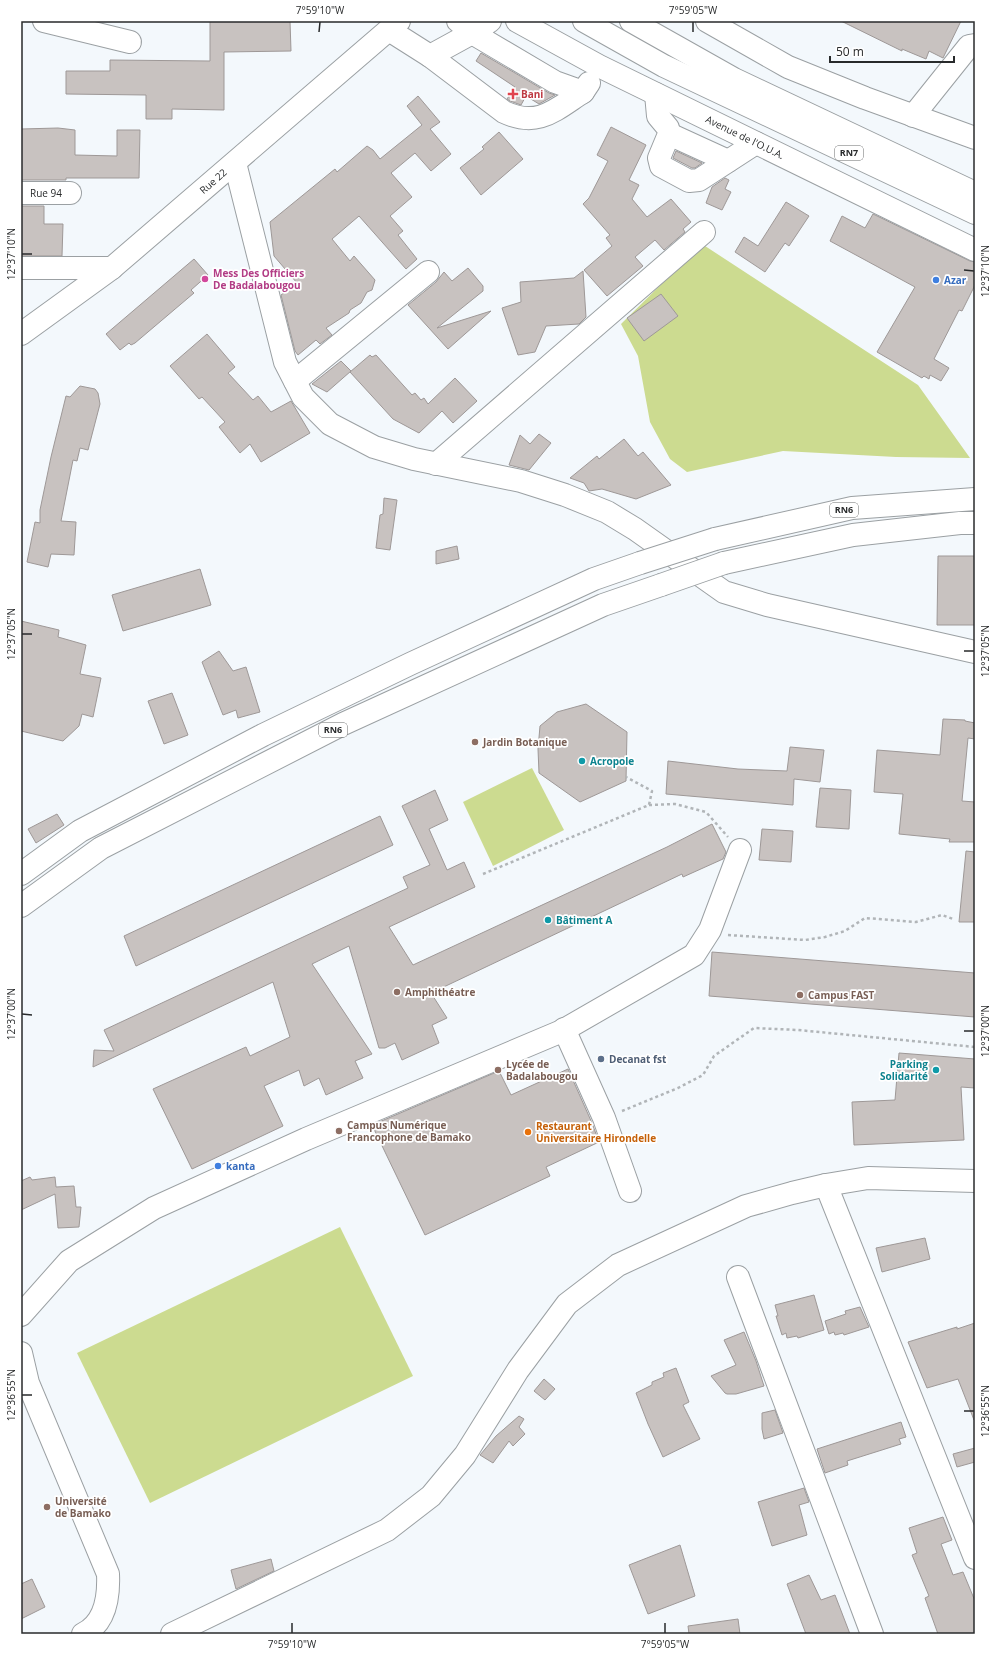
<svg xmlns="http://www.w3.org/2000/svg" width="996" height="1655" font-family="'Open Sans',sans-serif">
<rect width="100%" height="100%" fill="#f3f8fc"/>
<g fill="#ccdb90">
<path d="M702,244L918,385L970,458L896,457L783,451L687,472L670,459L650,422L638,356L621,324Z"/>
<path d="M532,768L564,830L493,866L463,802Z"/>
<path d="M340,1227L413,1376L150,1503L77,1353Z"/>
</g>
<g fill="#c8c2c0" stroke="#9e9897">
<path d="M210,21H290L291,51L224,52V110L172,109V119H146V95L66,94V71H110V60L210,61Z"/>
<path d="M841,21H961L943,58L929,51L926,59L902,49V51Z"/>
<path d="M481,53L549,93L555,95L539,104L526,96L521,105L510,101L507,99L515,87L476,61Z"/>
<path d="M418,96L440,122L430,129L451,154L431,171L415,153L391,173L412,197L390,216L403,231L398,235L417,259L406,269L359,216L332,239L350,261L354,256L375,280L372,290L367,292L361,303L350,310L349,313L326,328L332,335L320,344L316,340L298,355L295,351L281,295L297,283L274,256L270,222L335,169L337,172L367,146L373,150L380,159L422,125L407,106Z"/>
<path d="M611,127L646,145L629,180L639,185L632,199L647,217L671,199L691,222L683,229L685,232L664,250L655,240L635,257L643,266L607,296L584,270L612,246L606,238L610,235L583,204L589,198L608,161L597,155Z"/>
<path d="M58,128L75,130V155L117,156V130H140L139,178H66V180H21V129Z"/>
<path d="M499,132L523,159L481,195L460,168L484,149L482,147Z"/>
<path d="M676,151L702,163L695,168H692L673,158Z"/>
<path d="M725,178L729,180L725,189L731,192L722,210L706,203L712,187Z"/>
<path d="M786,202L809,216L789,246L785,243L765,272L735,252L744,237L758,246Z"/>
<path d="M21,206H44V224H63L62,256H21Z"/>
<path d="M873,214L970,261L975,262V285L962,311L959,310L934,359L949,368L941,381L930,375L929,379L924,376L922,378L877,352L915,287L830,241L842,216L865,228Z"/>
<path d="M194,259L208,275L191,290L194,293L135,343L131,345L129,343L120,350L106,334Z"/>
<path d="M468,268L483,286V291L437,328L491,311L448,349L408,305L436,282L444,272L452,281Z"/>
<path d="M583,271L586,317L579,324L546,326L535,352L518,355L502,308L521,302L520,282L574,278Z"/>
<path d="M661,294L678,316L644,341L627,318Z"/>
<path d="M207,334L235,367L228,373L253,400L258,396L271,412L291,401L310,433L261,462L250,444L240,453L219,427L225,422L202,397L199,399L170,366Z"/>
<path d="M370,355L372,357L376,355L412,395L415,393L421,400L424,398L428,404L455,378L477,401L453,423L442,411L419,433L393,419L350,372Z"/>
<path d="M341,361L351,371L327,392L312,384Z"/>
<path d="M80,386L95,389L98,393L100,404L88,450L80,448L77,461L73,460L61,521L76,522L74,555L51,554L48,567L27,562L35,522L40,523V510L51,457L66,396L70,397Z"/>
<path d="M539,434L551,443L529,470L509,465L520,435L530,444Z"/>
<path d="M624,439L638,456L643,452L671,485L636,499L602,489L589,491L584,483L570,478L597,456L599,459Z"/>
<path d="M384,498L397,500L390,550L376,548L380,515L383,514Z"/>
<path d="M457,546L459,559L436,564V551Z"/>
<path d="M938,556H975V625H937Z"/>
<path d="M200,569L211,605L123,631L112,595Z"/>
<path d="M21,621L59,630L58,637L86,645L80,674L101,678L93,717L82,714L79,726L63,741L21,731Z"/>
<path d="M219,651L233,671L246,667L260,712L238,718L236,710L223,715L202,662Z"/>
<path d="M172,693L188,735L164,744L148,701Z"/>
<path d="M586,704L627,732L626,781L580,802L539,773L538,749L540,726L557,712Z"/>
<path d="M943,719L965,720V721L975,723V739L968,738L962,801L975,802V842H949L950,839L899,834L903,794L874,792L877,750L940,755Z"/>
<path d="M790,747L824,750L820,782L794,779L793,805L666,794L668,761L738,769L787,771Z"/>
<path d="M820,788L851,790L849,829L816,827Z"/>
<path d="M435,790L448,820L429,829L447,870L464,862L475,887L389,927L413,965L667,847L712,824L726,852L723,859L683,877L682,874L431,993L447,1018L432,1025L439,1043L402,1060L395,1043L385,1048H379L349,946L312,964L372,1054L355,1061L363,1078L326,1095L319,1078L304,1086L299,1070L264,1086L283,1126L192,1169L153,1089L246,1047L250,1056L290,1037L273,982L93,1067L94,1050L114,1051L104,1030L408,888L403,877L430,865L402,806Z"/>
<path d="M57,814L64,825L36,843L28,829Z"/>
<path d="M380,816L393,845L136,966L124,936Z"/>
<path d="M762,829L793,831L791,862L759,860Z"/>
<path d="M966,851L975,852V922H959Z"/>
<path d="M712,952L975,973V1017L709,996Z"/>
<path d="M899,1053L975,1059V1088L961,1087L964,1140L854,1145L852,1102L895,1100Z"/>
<path d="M568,1069L592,1123L599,1142L546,1167L550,1176L425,1235L372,1125L499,1071L511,1095Z"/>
<path d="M30,1177L32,1180L55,1177L56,1187L74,1186L76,1207H81L79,1227L58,1228L55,1194L21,1210V1181Z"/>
<path d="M925,1238L930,1259L882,1272L876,1248Z"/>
<path d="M814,1295L824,1330L798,1338L797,1336L787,1338L786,1333L782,1335L776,1316H778L775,1305Z"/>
<path d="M860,1307L869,1327L844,1335L843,1333L835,1335L834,1332L829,1334L825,1321L846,1314L845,1311Z"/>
<path d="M975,1323V1420H974L958,1379L927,1388L908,1342L957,1327V1329Z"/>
<path d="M744,1332L756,1361L764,1386L736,1394H727L725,1393L711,1376L736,1365L724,1340Z"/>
<path d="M676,1368L689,1402L683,1405L700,1439L663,1457L648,1424L636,1393L652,1385V1382L664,1377L663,1373Z"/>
<path d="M544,1379L555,1389L545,1400L534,1391Z"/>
<path d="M775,1410L783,1433L764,1439L762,1429V1413Z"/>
<path d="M519,1416L524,1419L519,1427L525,1434L513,1446L509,1441L493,1463L480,1455L496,1436Z"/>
<path d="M901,1422L906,1437L899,1439L901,1444L847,1461L848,1465L825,1473L817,1449Z"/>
<path d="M975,1448V1462L957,1467L953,1454Z"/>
<path d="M804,1488L809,1502L799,1505L807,1535L772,1546L758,1502Z"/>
<path d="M943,1517L952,1540L941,1544L953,1575L963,1572L975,1601V1634H938L925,1598L929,1596L912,1555L917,1553L909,1528Z"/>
<path d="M680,1545L695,1596L648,1614L629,1565Z"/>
<path d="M271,1559L274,1571L236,1589L231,1570Z"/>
<path d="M809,1575L821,1600L835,1595L850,1634H806L787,1584Z"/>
<path d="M32,1579L45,1607L21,1619V1584Z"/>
<path d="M738,1619L740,1634H689L688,1626Z"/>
</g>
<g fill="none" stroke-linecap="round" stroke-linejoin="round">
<defs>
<g id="minor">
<path d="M44,21L130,42"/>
<path d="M490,21L472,33L555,82L583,92L589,83"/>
<path d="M517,21L599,66L975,250"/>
<path d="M707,21L788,67L865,98L975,138"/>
<path d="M389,30L430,56L472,33L458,21"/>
<path d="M430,56L504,112C538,128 555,110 583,92"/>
<path d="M656,94L658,116L668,128L669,134L659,158L661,166L689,181L699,180L756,143"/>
<path d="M913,116L969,46L975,45"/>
<path d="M669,134L728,161"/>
<path d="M235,163L285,362L303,397L330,424L374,447L414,459L521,481L565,495L607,512L635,529L724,592L767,605L975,652"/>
<path d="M21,193H70"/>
<path d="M21,268H112"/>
<path d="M21,334L112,268L399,21"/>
<path d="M295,381L428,272"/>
<path d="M436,464L704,232"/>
<path d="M564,1029L604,1118L630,1191"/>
<path d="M826,1185L975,1558"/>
<path d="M738,1277L872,1634"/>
<path d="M21,1315L69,1261L154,1208L306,1139L562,1031L694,955L710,930L740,850"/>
<path d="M21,1353L28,1383L108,1574C109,1596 106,1623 83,1634"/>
<path d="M172,1634L387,1530L431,1496L465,1455L518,1370L567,1304L618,1265L746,1206L792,1193L826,1185L868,1178L975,1181"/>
</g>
<g id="highway">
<path d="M584,21L664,66L975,213"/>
<path d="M631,21L734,79L975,193"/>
<path d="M715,539L852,508L975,499"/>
<path d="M724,563L853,535L960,523H975"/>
<path d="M21,874L80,831L263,735L410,664L594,579L640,563"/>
<path d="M21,906L101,848L343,724L603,605L661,585"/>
</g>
</defs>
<use href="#minor" stroke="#9ba0a3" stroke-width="24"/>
<use href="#highway" stroke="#9ba0a3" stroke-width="24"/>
<g stroke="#b1b5b8" stroke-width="2.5" stroke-dasharray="3 3" stroke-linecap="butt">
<path d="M649,805L675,804L706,812L728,837"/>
<path d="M483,874L649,805L652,791L626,777"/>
<path d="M728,935L805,940L825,937L845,931L865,918L916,922L942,915L953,919"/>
<path d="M622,1111L678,1088L703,1075L714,1056L754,1028L798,1030L975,1047"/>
</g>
<use href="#minor" stroke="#fff" stroke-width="22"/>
<use href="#highway" stroke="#fff" stroke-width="22"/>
<defs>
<g id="highway-bridge">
<path d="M640,563L715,539"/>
<path d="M661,585L724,563"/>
</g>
</defs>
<use href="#highway-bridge" stroke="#9ba0a3" stroke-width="24" stroke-linecap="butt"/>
<use href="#highway-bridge" stroke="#fff" stroke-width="22"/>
</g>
<path fill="none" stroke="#282a2b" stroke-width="1.5" d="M319,32L320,22M693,32V22M22,254H32M964,270L974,271M22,634H32M964,651H974M22,1014L32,1015M964,1031H974M22,1395H32M964,1411H974M292,1633V1623M665,1633V1623"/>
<path fill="#e0444e" stroke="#fff" stroke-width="1.5" d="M511 88h4v4h4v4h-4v4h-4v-4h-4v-4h4z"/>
<circle fill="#d1479c" stroke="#fff" stroke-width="1.5" cx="205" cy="279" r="4"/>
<g fill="#3f7fe0" stroke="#fff" stroke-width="1.5">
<circle cx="936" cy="280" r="4"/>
<circle cx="218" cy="1166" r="4"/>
</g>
<g fill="#8d6e63" stroke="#fff" stroke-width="1.5">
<circle cx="475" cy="742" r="4"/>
<circle cx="397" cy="992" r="4"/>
<circle cx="800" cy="995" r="4"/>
<circle cx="498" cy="1070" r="4"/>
<circle cx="339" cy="1131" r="4"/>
<circle cx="47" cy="1507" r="4"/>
</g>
<g fill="#0f9aa8" stroke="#fff" stroke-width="1.5">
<circle cx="582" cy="761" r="4"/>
<circle cx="548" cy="920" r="4"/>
<circle cx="936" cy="1070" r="4"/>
</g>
<circle fill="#5c6f8a" stroke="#fff" stroke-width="1.5" cx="601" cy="1059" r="4"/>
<circle fill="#e8710a" stroke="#fff" stroke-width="1.5" cx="528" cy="1132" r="4"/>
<g text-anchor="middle" stroke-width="3.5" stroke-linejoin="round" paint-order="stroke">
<g fill="#fff" stroke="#686a6b" stroke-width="1">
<rect x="835" y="146" width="28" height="14" rx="3"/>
<rect x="830" y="503" width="28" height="14" rx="3"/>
<rect x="319" y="723" width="28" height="14" rx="3"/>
</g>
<g font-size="9" font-weight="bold" fill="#282a2b">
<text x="849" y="156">RN7</text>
<text x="844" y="513">RN6</text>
<text x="333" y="733">RN6</text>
</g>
<g font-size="10" font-weight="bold" fill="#be3a42" stroke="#fff" text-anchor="start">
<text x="521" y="98">Bani</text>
</g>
<g font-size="10" fill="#282a2b" stroke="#fff">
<text transform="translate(745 137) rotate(26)" y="4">Avenue de l'O.U.A.</text>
<text transform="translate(213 181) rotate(-41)" y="4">Rue 22</text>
<text x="46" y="197">Rue 94</text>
</g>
<g font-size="10" font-weight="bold" fill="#b23c85" stroke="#fff" text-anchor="start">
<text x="213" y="277">Mess Des Officiers<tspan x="213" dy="12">De Badalabougou</tspan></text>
</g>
<g font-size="10" font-weight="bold" fill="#366cbe" stroke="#fff" text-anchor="start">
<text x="944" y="284">Azar</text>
<text x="226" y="1170">kanta</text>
</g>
<g font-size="10" font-weight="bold" fill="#785e54" stroke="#fff" text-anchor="start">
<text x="483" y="746">Jardin Botanique</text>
<text x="405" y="996">Amphithéatre</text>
<text x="808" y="999">Campus FAST</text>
<text x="506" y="1068">Lycée de<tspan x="506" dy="12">Badalabougou</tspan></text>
<text x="347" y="1129">Campus Numérique<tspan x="347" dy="12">Francophone de Bamako</tspan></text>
<text x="55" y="1505">Université<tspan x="55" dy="12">de Bamako</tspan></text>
</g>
<g font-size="10" font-weight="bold" fill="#0d838f" stroke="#fff" text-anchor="start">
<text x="590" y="765">Acropole</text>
<text x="556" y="924">Bâtiment A</text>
<text x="928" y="1068" text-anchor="end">Parking<tspan x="928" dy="12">Solidarité</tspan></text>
</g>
<g font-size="10" font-weight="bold" fill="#4e5e75" stroke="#fff" text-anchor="start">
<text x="609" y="1063">Decanat fst</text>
</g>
<g font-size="10" font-weight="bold" fill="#c56008" stroke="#fff" text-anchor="start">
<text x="536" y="1130">Restaurant<tspan x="536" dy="12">Universitaire Hirondelle</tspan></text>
</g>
</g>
<rect width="996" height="1655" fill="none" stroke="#ffffff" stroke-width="44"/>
<path d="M830 56v6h124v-6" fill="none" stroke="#282a2b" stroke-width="2"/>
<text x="836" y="56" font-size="12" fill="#282a2b" stroke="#ffffff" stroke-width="3" paint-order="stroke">50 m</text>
<rect x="22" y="22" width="952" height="1611" fill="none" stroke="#282a2b" stroke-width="1.5"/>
<g font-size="10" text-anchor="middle" fill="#282a2b">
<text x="320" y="14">7°59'10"W</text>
<text x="693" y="14">7°59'05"W</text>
<text transform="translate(11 254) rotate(-90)" y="4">12°37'10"N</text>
<text transform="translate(985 271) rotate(-90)" y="4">12°37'10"N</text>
<text transform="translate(11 634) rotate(-90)" y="4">12°37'05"N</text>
<text transform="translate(985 651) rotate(-90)" y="4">12°37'05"N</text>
<text transform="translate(11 1014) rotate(-90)" y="4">12°37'00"N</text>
<text transform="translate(985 1031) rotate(-90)" y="4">12°37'00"N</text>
<text transform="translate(11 1395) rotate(-90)" y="4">12°36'55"N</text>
<text transform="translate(985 1411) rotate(-90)" y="4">12°36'55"N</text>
<text x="292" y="1648">7°59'10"W</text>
<text x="665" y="1648">7°59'05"W</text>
</g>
</svg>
